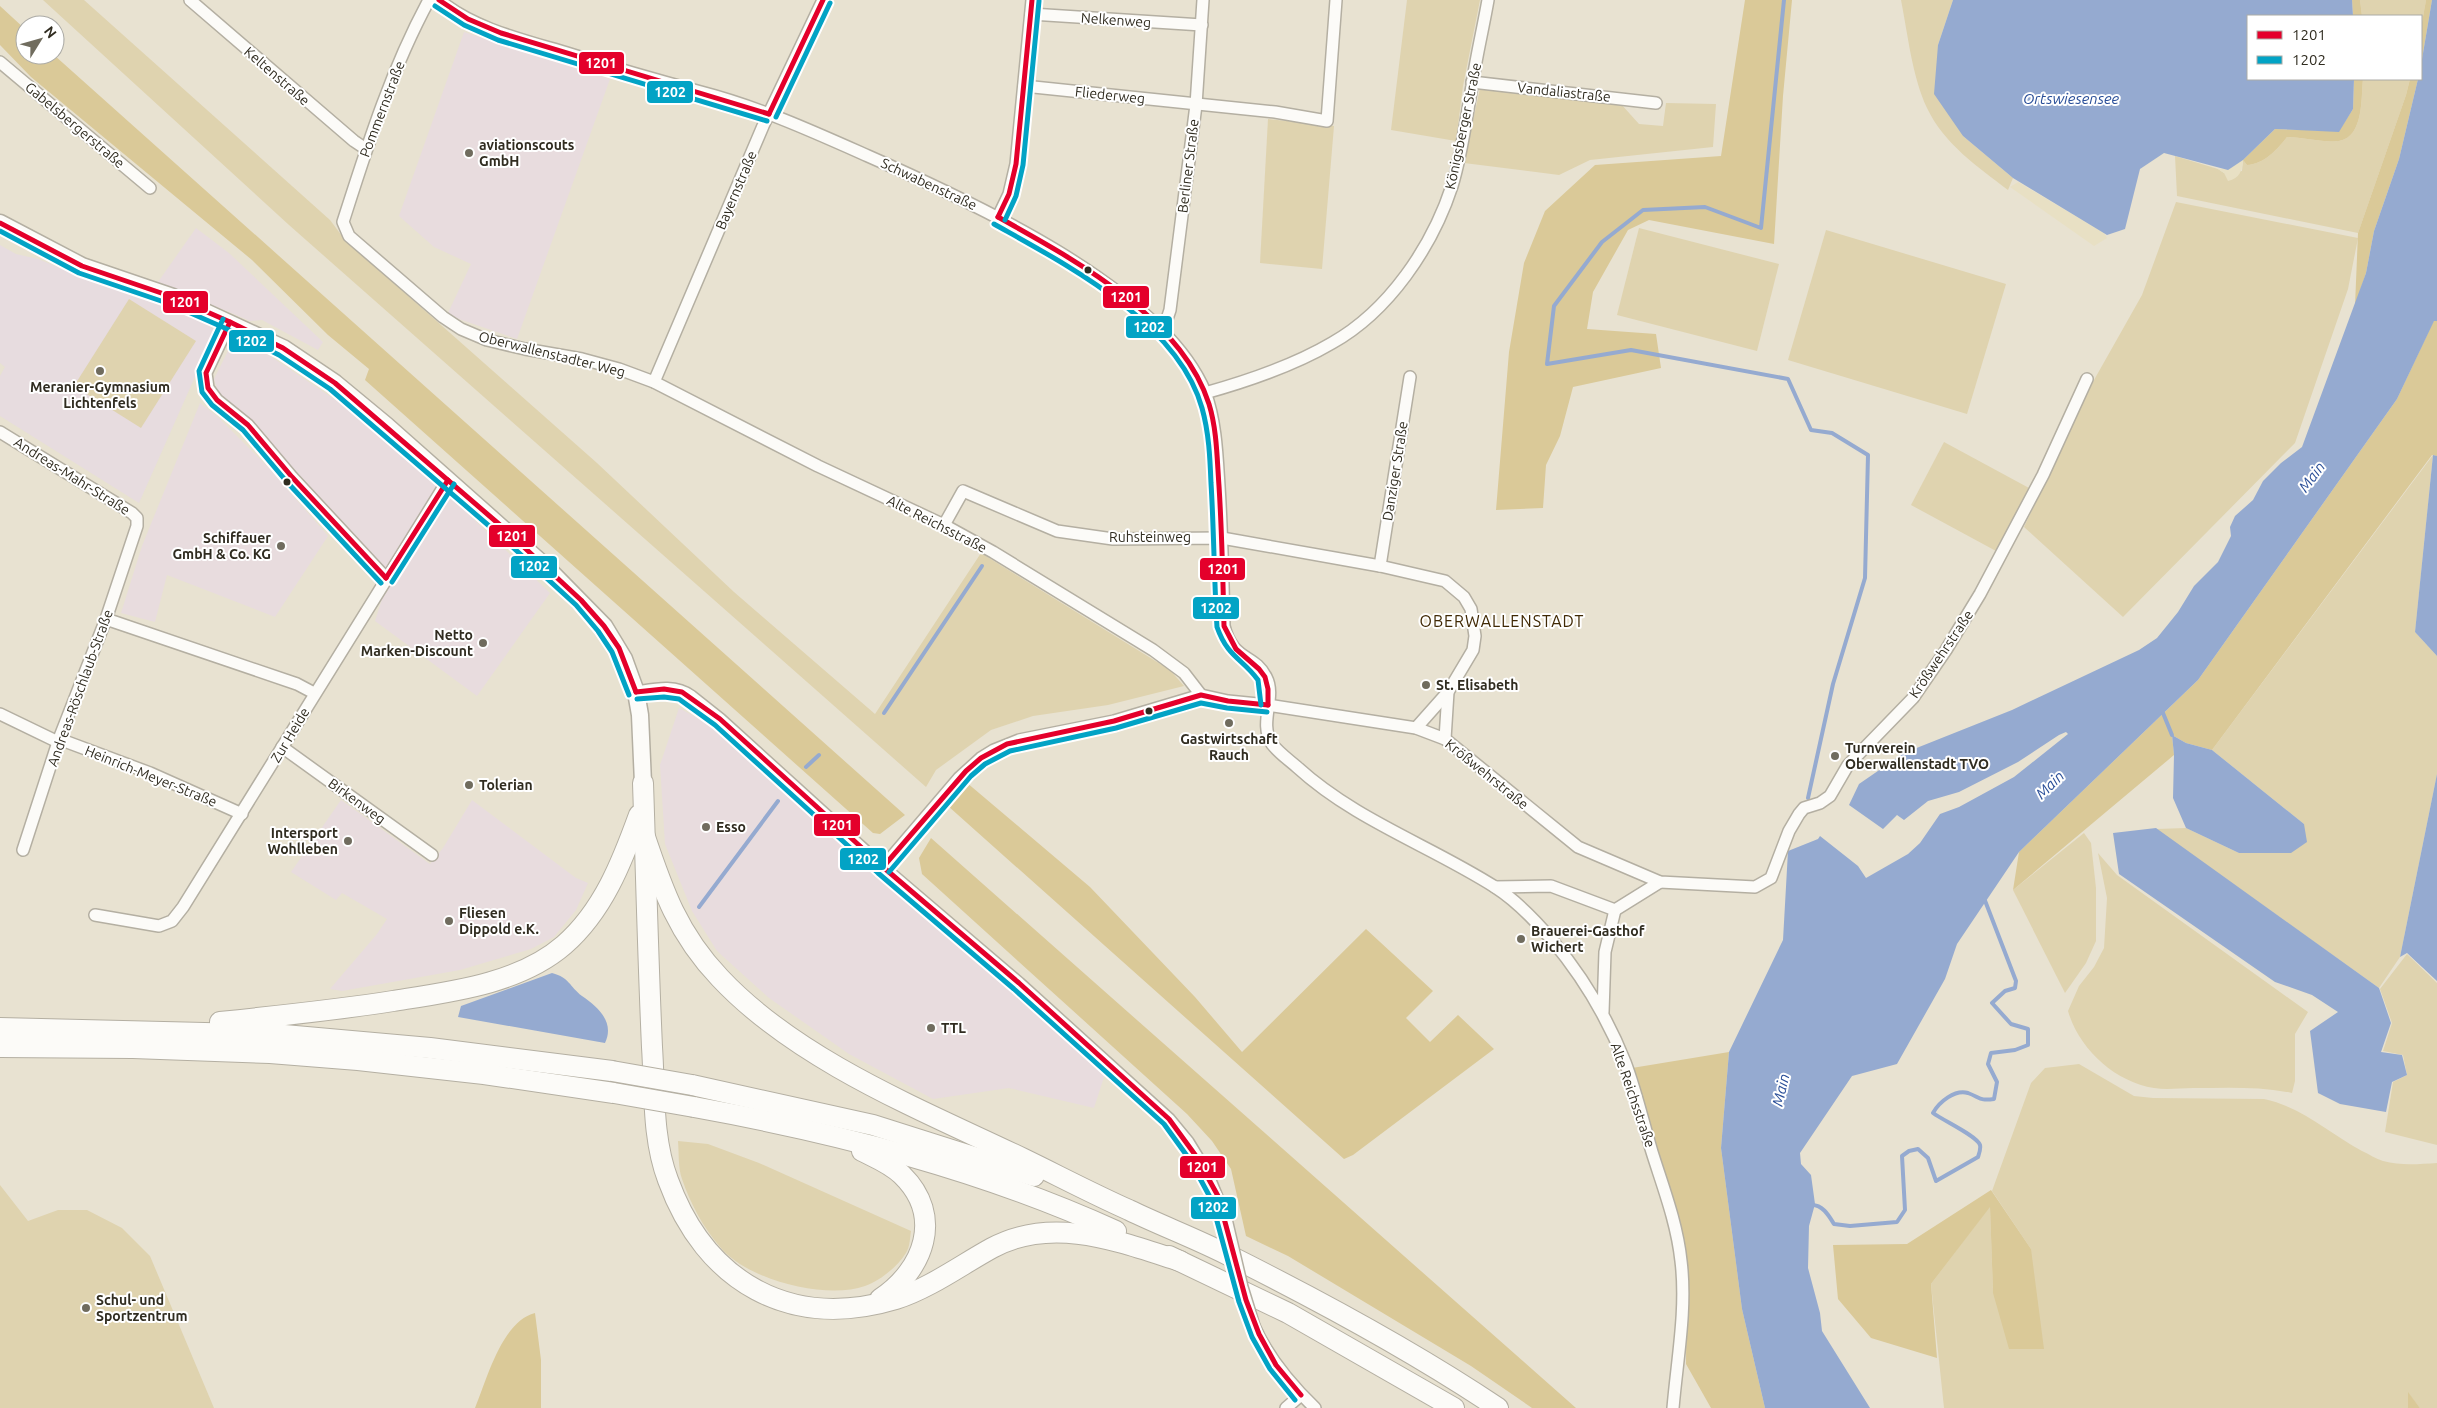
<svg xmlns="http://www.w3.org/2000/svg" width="2437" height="1408" font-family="Ubuntu,sans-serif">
<rect width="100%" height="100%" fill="#e8e2d1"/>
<g fill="#e8dcde">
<path d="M464,32L610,79L517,339L447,315L471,264L434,247L399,216Z"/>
<path d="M196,228L229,253L323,342L318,350L262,320L250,321L158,282Z"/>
<path d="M236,335L252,344L349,409L460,506L550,593L477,696L375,621L382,599L394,579L281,455L218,392L214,379Z"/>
<path d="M200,403L218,417L269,468L328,536L275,617L167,575L155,622L121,613L142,546Z"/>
<path d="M679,708L710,725L783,792L1106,1071L1094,1108L1009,1088L933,1099L849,1054L769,998L717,951L692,911L665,844L660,765Z"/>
<path d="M341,800L430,864L443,848L472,800L576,878L588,883L576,910L554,937L531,949L460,970L342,991L330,989L377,934L387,919L342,893L336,900L291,872Z"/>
</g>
<path fill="#e7dcdf" d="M0,245L16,254L38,259L97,283L135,294L208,325L213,329L214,334L139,503L0,416V376L5,367L0,363Z"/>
<g fill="#dfd3af">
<path d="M43,0H84L330,220L345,240L597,463L734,592L875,714L981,553L1170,670L1184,686L1108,705L1033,716L991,730L936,770L926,787L289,225Z"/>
<path d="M1407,0H1480L1463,86L1456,141L1391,130Z"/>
<path d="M1901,0H1953L1938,45L1963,136L2013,178L2008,190C1978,167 1944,144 1927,108C1912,76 1908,35 1901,0Z"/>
<path d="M2360,0H2426L2421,28V16H2362Z"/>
<path d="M2363,79H2410L2406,95L2358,233L2177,196L2175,156L2218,169L2224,173L2242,171L2243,160L2247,165C2264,164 2277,150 2287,137C2303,137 2324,143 2339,141C2364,137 2361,97 2363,79Z"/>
<path d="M1480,88L1621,104L1639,124L1663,126L1666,103L1716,104L1713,147L1590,160L1559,175L1464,163Z"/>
<path d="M1268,119L1334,126L1322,269L1260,263Z"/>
<path d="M2176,202L2358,238L2348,289L2295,443L2123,617L2024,527L2094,380L2142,295Z"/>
<path d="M1639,228L1779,264L1757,351L1617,315Z"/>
<path d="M1826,230L2006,284L1967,414L1788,360Z"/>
<path d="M129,299L196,341L141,428L74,386Z"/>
<path d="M1944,442L2029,488L1996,551L1911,505Z"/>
<path d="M2433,455L2415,632L2437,656V774L2400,957L2379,988L2156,829L2186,828L2239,853L2304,824L2212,750Z"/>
<path d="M2084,833L2091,843L2096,888V941L2086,963L2065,993L2013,890Z"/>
<path d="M2098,853L2117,875L2308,1012L2295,1034V1081L2292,1093C2259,1086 2226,1088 2193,1088C2180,1088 2167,1090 2154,1088C2115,1082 2079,1049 2068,1011L2079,986L2094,967L2104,948L2107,898Z"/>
<path d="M2407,954L2437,983V1145L2385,1132L2393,1082L2407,1075L2403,1055L2383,1051L2392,1023L2380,989Z"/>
<path d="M2079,1064L2134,1096L2153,1098L2264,1099C2302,1107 2329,1133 2362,1151C2369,1154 2376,1159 2383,1161C2401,1166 2419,1164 2437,1163V1408H2420L2408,1393V1408H1944L1931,1284L1990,1206L1993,1293L2031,1249L1992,1191L2031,1083L2045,1068Z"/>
<path d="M678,1141L708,1144L759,1163L911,1231C910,1237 910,1247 906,1253C898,1266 880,1281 865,1286C826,1300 748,1280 721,1248C704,1229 690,1203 682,1179C678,1168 679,1153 678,1141Z"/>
<path d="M0,1185L28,1221L58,1210H87L122,1228L150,1256L214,1408H0Z"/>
</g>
<g fill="#dac998">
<path d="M1745,0H1792L1783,96L1774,244L1649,220L1628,230L1593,292L1587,329L1656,334L1661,368L1573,387L1560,436L1546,465L1543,508L1496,510L1509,352L1524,263L1545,211L1595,165L1721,156Z"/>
<path d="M2352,0H2360L2362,16H2353Z"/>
<path d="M2426,0H2432L2421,65V28Z"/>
<path d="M0,6L25,29V55H54L905,815L880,834L873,833L365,380L369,369L328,335L252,260L31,77L0,45Z"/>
<path d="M2354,79H2363C2361,97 2364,137 2339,141C2324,143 2303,137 2287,137C2277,150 2264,164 2247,165L2243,160L2275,129L2339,131L2353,109Z"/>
<path d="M2410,79H2418L2399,159L2374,231L2366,273L2355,306L2358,233L2406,95Z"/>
<path d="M2434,320L2437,321V456L2432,455L2212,750L2186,743L2172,735L2174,755L2013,890L2019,852L2198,680L2397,399Z"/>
<path d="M966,782L1090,887L1195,997L1242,1052L1366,929L1433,991L1406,1018L1430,1042L1458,1015L1494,1049L1353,1155L1344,1159L948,806Z"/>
<path d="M931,838L1576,1408H1532L1471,1366L1288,1256L1246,1236L1231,1169L1212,1141L1187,1114L922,874L919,858Z"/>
<path d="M1729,1052L1721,1148L1742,1309L1765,1408H1711L1686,1364L1687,1260L1665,1172L1632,1068Z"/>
<path d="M1991,1190L2031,1249L2044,1349H2009L1993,1293L1990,1207L1931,1284L1937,1358L1871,1338L1838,1299L1833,1245L1907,1244Z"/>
<path d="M535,1313L541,1360V1408H475C487,1379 502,1321 535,1313Z"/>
<path d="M2408,1392L2420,1408H2408Z"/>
</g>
<g fill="#e8e0c4">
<path d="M2243,160C2242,171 2240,178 2228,181L2224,173L2218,169H2228Z"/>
<path d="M2018,182L2104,233L2107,238L2094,246L2010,187Z"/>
</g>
<g fill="#95aad0">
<path d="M1953,0H2352L2353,16H2248V79H2354L2353,109L2339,132L2275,129L2243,160L2228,170L2164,153L2140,169L2125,229L2107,235L2013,178L1963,136L1934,94L1938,45Z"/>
<path d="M2432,0H2437V321H2434L2397,399L2198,680L2019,852L1957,944L1945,979L1897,1064L1852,1076L1800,1153L1801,1164L1811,1175L1815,1204L1809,1226L1808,1268L1820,1313L1822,1331L1870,1408H1765L1742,1309L1721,1148L1729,1052L1783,940L1788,851L1818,839L1820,836L1858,866L1866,878L1908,854L1920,843L1940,814L1959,807L2014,777L2068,734L2066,732L2059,735L2018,762L1959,792L1928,801L1904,820L1897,815L1883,829L1849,805L1859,784L1904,753L2012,710L2139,650L2157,638L2178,612L2194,586L2218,562L2231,536L2230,527L2235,516L2253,500L2263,481L2281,463L2302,447L2366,273L2374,231L2399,159L2418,79H2421V65Z"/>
<path d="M2433,455L2437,456V656L2415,632Z"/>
<path d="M2172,735L2186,743L2212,750L2304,824L2307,842L2291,853H2239L2186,828L2173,798L2174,755Z"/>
<path d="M2437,774V981L2407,953L2400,957Z"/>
<path d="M2156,828L2379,988L2391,1023L2381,1052L2402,1055L2407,1075L2392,1082L2386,1112L2340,1104L2318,1093L2310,1031L2338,1012L2312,995L2275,982L2119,874L2113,833Z"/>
<path d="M552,973C570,978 569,986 582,996C598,1007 615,1022 605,1043L458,1017L461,1006Z"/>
</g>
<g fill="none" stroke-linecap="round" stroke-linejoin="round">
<g stroke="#95aad0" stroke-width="4">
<path d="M1784,0L1761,228L1705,207L1643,210L1602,242L1554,306L1547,364L1631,350L1788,379L1811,430L1832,433L1868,455L1865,578L1833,684L1808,798"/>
<path d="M884,713L982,566"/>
<path d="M2163,713L2172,735"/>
<path d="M806,767L819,755"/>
<path d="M699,907L778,801"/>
<path d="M1812,1205C1823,1205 1829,1216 1834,1224L1850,1226L1897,1222L1905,1210L1902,1156L1909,1151L1918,1149L1928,1158L1936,1181L1978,1157C1979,1154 1981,1149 1980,1145C1977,1136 1944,1121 1933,1113C1939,1102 1955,1089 1968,1093C1981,1098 1980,1101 1994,1099L1997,1082L1988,1064L1991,1053L2015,1050L2028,1045V1029L2011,1024L1992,1003L2005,991L2015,988L2016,981L1984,898"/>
</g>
<defs>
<g id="street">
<path d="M190,0L354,141L366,149"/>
<path d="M429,0C391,70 367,147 343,222L349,236L443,317L461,329L487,340L525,349L582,359L619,369L654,382L818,466L944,525L993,552L1153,650L1184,673L1201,695"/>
<path d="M439,0C474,29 523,40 567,53C611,67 656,80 701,92C759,107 814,132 868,156C968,200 1162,288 1205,392C1216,422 1217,455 1219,486C1222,533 1223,579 1224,626C1233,662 1254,653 1266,677C1277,698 1258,722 1272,744C1279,753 1289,760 1297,767C1355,820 1429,845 1495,887C1517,901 1535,920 1552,940C1583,977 1607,1017 1625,1062C1636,1091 1643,1122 1652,1152C1663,1187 1677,1223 1681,1261C1687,1309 1677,1360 1673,1408"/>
<path d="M1031,14L1202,25"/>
<path d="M0,62L150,188"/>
<path d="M1472,82L1656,103"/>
<path d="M1024,86L1275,112L1327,121L1336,0"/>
<path d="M998,217L1009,194L1016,164L1032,0"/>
<path d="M230,322L206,373L208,388L217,400L248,425L292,477L386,578"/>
<path d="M1163,331L1170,310L1196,105L1203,0"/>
<path d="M654,382L763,126L823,0"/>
<path d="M1205,393C1248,381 1293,366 1332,343C1389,311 1432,247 1452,186C1462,154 1466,119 1472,86C1476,57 1483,29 1488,0"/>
<path d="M0,432L132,513L137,518V526L106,619L59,739L23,850"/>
<path d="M944,525L963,491L1057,531L1113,539L1222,538L1380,566L1445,581L1464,597L1471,609L1475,636L1473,650L1448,692L1445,739"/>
<path d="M1380,566L1410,377"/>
<path d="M106,619L297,684L314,693"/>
<path d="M636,692C655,689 675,684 691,696L720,719L883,867L1019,983L1169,1119L1188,1142L1207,1173L1226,1219"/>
<path d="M0,714L58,742"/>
<path d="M1416,728L1448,692"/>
<path d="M59,739L150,773L242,814"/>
<path d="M282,747L432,855"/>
<path d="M883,867L959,778L981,758L994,750L1019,740L1114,721L1201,695L1228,701L1268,705L1416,728L1445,739L1578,847L1660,882L1755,887L1771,878L1789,831L1799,814L1804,808L1820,803L1830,796L1848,765L1913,698L1946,650L1980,594L2043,475L2087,379"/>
<path d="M1495,887L1551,886L1615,910"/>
<path d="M1615,910L1660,882"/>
<path d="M95,915L159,926L172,921L183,907L448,480"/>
<path d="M1603,1012L1605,952L1615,910"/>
<path d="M1254,1326C1268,1358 1290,1384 1315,1408"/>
<path d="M1286,1408L1301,1395"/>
</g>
<path id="secondary" d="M0,223L82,266L173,297L283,348L335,383L387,426L546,567L604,626L624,659L636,692L640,715L643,783"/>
<g id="highway">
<path d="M643,783C646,871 648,959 652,1047C655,1091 652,1138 668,1180C705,1282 790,1331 896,1299C930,1288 961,1265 992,1248C1053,1215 1120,1242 1180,1261"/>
<path d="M644,834C663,891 678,934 720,978C798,1061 922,1110 1024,1159C1059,1176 1093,1194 1129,1210C1162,1226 1197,1239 1230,1256C1322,1302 1413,1351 1498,1408"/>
<path d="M220,1022C278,1016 336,1010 393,1001C450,992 519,984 564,945C603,911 622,862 639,815"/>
<path d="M0,1028L284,1035L430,1048L612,1071"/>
<path d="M0,1047L133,1048L270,1053L358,1060L484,1074L614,1093"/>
<path d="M692,1085L873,1125L1034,1176"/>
<path d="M694,1107C838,1133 982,1170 1116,1231"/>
<path d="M862,1151C876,1158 891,1164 902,1175C944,1216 924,1270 880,1299"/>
<path d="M1169,1256L1288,1313L1454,1408"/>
</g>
</defs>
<use href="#street" stroke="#b4afa2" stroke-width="14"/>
<use href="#secondary" stroke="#b4afa2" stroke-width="19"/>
<use href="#highway" stroke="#b4afa2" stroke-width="22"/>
<use href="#street" stroke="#fcfbf8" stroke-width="11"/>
<use href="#secondary" stroke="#fcfbf8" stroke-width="16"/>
<use href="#highway" stroke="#fcfbf8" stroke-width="20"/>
<defs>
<path id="street-bridge" d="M1226,1219L1242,1287L1254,1326"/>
<g id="highway-bridge">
<path d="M612,1071L692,1085"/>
<path d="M614,1093L694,1107"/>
</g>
</defs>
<use href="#street-bridge" stroke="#b4afa2" stroke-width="14" stroke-linecap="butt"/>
<use href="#highway-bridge" stroke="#b4afa2" stroke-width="22" stroke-linecap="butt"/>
<use href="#street-bridge" stroke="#fcfbf8" stroke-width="11"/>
<use href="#highway-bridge" stroke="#fcfbf8" stroke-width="20"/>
<defs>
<g id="bus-1">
<path d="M439,0L468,19L501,33L769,114"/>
<path d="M769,114L823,0"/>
<path d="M998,217C1073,259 1181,316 1209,404C1217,430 1217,459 1219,486C1222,533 1223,579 1224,626L1236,649L1259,669L1265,677L1268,689V705"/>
<path d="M998,217L1009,194L1016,164L1032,0"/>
<path d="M0,223L82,266L173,297L230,322L283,348L335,383L500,525L581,600L604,626L619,648L636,692"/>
<path d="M230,322L206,373L208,388L217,400L248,425L292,477L386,578"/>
<path d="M386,578L448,480"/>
<path d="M636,692L664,689L682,692L720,719L883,867L1019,983L1169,1119L1196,1156L1218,1196L1246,1300L1259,1334L1276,1365L1301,1395"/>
<path d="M883,867L966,771L981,758L1007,744L1114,721L1201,695L1228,701L1268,705"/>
</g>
<g id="bus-2">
<path d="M435,6L464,25L498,40L767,121"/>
<path d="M776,117L830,3"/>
<path d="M1005,220L1016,196L1023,165L1039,1"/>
<path d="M994,224C1067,265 1178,322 1202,408C1209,433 1210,458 1211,483C1214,531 1214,579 1217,627C1228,658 1242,658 1258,680L1261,705"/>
<path d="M0,231L79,273L170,304L227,329L279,355L330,389L495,531L576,605L598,631L612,652L629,695"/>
<path d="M223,319L199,371L202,392L212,405L243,430L287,482L381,583"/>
<path d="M392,582L454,484"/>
<path d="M637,699L664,697L679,699L715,725L878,873L1014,989L1164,1124L1190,1160L1211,1199L1239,1302L1252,1337L1270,1369L1295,1400"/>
<path d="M889,872L971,776L985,764L1010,751L1116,728L1201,703L1227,708L1267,712"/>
</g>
</defs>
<use href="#bus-1" stroke="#fff" stroke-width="9"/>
<use href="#bus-2" stroke="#fff" stroke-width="9"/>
<use href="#bus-1" stroke="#e4002b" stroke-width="5"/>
<use href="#bus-2" stroke="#02a3c5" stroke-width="5"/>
</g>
<g fill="#706c5e" stroke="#fff" stroke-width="2">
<circle cx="469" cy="153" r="5"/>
<circle cx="100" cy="371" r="5"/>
<circle cx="281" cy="546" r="5"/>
<circle cx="483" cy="643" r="5"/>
<circle cx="1426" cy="685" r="5"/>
<circle cx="1229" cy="723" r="5"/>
<circle cx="1835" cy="756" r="5"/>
<circle cx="469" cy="785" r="5"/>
<circle cx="706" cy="827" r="5"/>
<circle cx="348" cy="841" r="5"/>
<circle cx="449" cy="921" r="5"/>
<circle cx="1521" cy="939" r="5"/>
<circle cx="931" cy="1028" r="5"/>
<circle cx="86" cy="1308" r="5"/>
</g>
<g fill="#302c20" stroke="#fff" stroke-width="2">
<circle cx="1088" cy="270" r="4.5"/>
<circle cx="287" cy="482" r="4.5"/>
<circle cx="1149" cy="711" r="4.5"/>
</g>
<g text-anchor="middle" stroke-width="4" stroke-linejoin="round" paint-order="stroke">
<g font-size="14" fill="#302c20" stroke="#fff">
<text transform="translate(1116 20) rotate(4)" y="5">Nelkenweg</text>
<text transform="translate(277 76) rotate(41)" y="5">Keltenstraße</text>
<text transform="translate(1564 92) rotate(6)" y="5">Vandaliastraße</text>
<text transform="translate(1110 95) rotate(6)" y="5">Fliederweg</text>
<text transform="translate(382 109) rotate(-69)" y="5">Pommernstraße</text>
<text transform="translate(75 125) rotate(40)" y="5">Gabelsbergerstraße</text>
<text transform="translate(1463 126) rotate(-78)" y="5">Königsberger Straße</text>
<text transform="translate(1188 166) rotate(-83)" y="5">Berliner Straße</text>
<text transform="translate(929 184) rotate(25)" y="5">Schwabenstraße</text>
<text transform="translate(736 190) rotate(-67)" y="5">Bayernstraße</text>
<text transform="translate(552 354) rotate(14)" y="5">Oberwallenstadter Weg</text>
<text transform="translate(1395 471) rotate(-81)" y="5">Danziger Straße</text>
<text transform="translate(72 476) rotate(32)" y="5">Andreas-Mahr-Straße</text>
<text transform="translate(937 524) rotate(27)" y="5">Alte Reichsstraße</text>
<text x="1150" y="542">Ruhsteinweg</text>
<text transform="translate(1941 654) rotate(-56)" y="5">Krößwehrstraße</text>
<text transform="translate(80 688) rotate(-70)" y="5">Andreas-Röschlaub-Straße</text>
<text transform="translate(290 735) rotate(-59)" y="5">Zur Heide</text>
<text transform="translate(1487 774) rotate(39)" y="5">Krößwehrstraße</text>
<text transform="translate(151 776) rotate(22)" y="5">Heinrich-Meyer-Straße</text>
<text transform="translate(357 801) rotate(36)" y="5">Birkenweg</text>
<text transform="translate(1633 1095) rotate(71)" y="5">Alte Reichsstraße</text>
</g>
<g font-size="14" font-weight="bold" fill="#302c20" stroke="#fff" text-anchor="start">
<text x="479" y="150">aviationscouts<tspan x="479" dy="16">GmbH</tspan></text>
<text x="100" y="392" text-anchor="middle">Meranier-Gymnasium<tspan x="100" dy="16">Lichtenfels</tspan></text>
<text x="271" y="543" text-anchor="end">Schiffauer<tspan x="271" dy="16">GmbH &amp; Co. KG</tspan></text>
<text x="473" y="640" text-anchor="end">Netto<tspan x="473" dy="16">Marken-Discount</tspan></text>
<text x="1436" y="690">St. Elisabeth</text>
<text x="1229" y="744" text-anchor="middle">Gastwirtschaft<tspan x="1229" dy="16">Rauch</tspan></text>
<text x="1845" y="753">Turnverein<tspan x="1845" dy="16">Oberwallenstadt TVO</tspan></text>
<text x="479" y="790">Tolerian</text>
<text x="716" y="832">Esso</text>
<text x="338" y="838" text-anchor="end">Intersport<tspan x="338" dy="16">Wohlleben</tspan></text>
<text x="459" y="918">Fliesen<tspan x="459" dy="16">Dippold e.K.</tspan></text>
<text x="1531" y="936">Brauerei-Gasthof<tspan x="1531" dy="16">Wichert</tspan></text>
<text x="941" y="1033">TTL</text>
<text x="96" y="1305">Schul- und<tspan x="96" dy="16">Sportzentrum</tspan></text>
</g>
<g font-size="15" font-style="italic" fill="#294e98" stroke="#fff">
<text x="2071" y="104">Ortswiesensee</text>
<text transform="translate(2312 477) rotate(-53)" y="5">Main</text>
<text transform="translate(2050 785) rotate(-44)" y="5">Main</text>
<text transform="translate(1781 1090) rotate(-77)" y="5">Main</text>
</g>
<g font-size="16" letter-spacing="1" fill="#402904" stroke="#fff">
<text x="1502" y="627">OBERWALLENSTADT</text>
</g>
</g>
<g stroke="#fff" stroke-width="2">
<rect x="578" y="51" width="47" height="24" rx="5" fill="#e4002b"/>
<rect x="646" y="80" width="48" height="24" rx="5" fill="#02a3c5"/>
<rect x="1102" y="285" width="48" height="24" rx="5" fill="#e4002b"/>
<rect x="162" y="290" width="47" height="24" rx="5" fill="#e4002b"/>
<rect x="1125" y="315" width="48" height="24" rx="5" fill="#02a3c5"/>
<rect x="228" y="329" width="47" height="24" rx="5" fill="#02a3c5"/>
<rect x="488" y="524" width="48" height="24" rx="5" fill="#e4002b"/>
<rect x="510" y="555" width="48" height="24" rx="5" fill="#02a3c5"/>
<rect x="1199" y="557" width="47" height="24" rx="5" fill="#e4002b"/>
<rect x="1192" y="596" width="48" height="24" rx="5" fill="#02a3c5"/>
<rect x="813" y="813" width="48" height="24" rx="5" fill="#e4002b"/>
<rect x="839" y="847" width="48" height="24" rx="5" fill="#02a3c5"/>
<rect x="1179" y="1155" width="47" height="24" rx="5" fill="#e4002b"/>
<rect x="1190" y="1196" width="47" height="24" rx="5" fill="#02a3c5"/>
</g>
<g font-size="14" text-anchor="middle" font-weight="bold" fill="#fff">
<text x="601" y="68">1201</text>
<text x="670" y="97">1202</text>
<text x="1126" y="302">1201</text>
<text x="185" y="307">1201</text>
<text x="1149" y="332">1202</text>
<text x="251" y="346">1202</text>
<text x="512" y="541">1201</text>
<text x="534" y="571">1202</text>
<text x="1223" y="574">1201</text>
<text x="1216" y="613">1202</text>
<text x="837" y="830">1201</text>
<text x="863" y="864">1202</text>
<text x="1202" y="1172">1201</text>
<text x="1213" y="1212">1202</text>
</g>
<rect x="2247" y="15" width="175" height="65" fill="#ffffff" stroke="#acaba6"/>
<rect x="2257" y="31" width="25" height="8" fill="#e4002b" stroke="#acaba6"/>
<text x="2292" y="40" font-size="15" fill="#302c20">1201</text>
<rect x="2257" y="56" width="25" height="8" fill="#02a3c5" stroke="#acaba6"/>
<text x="2292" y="65" font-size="15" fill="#302c20">1202</text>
<g transform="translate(40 40) rotate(53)"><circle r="24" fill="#ffffff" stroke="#acaba6"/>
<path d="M0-4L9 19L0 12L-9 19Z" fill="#706c5e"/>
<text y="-8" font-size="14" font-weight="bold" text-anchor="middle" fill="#302c20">N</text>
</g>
</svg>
